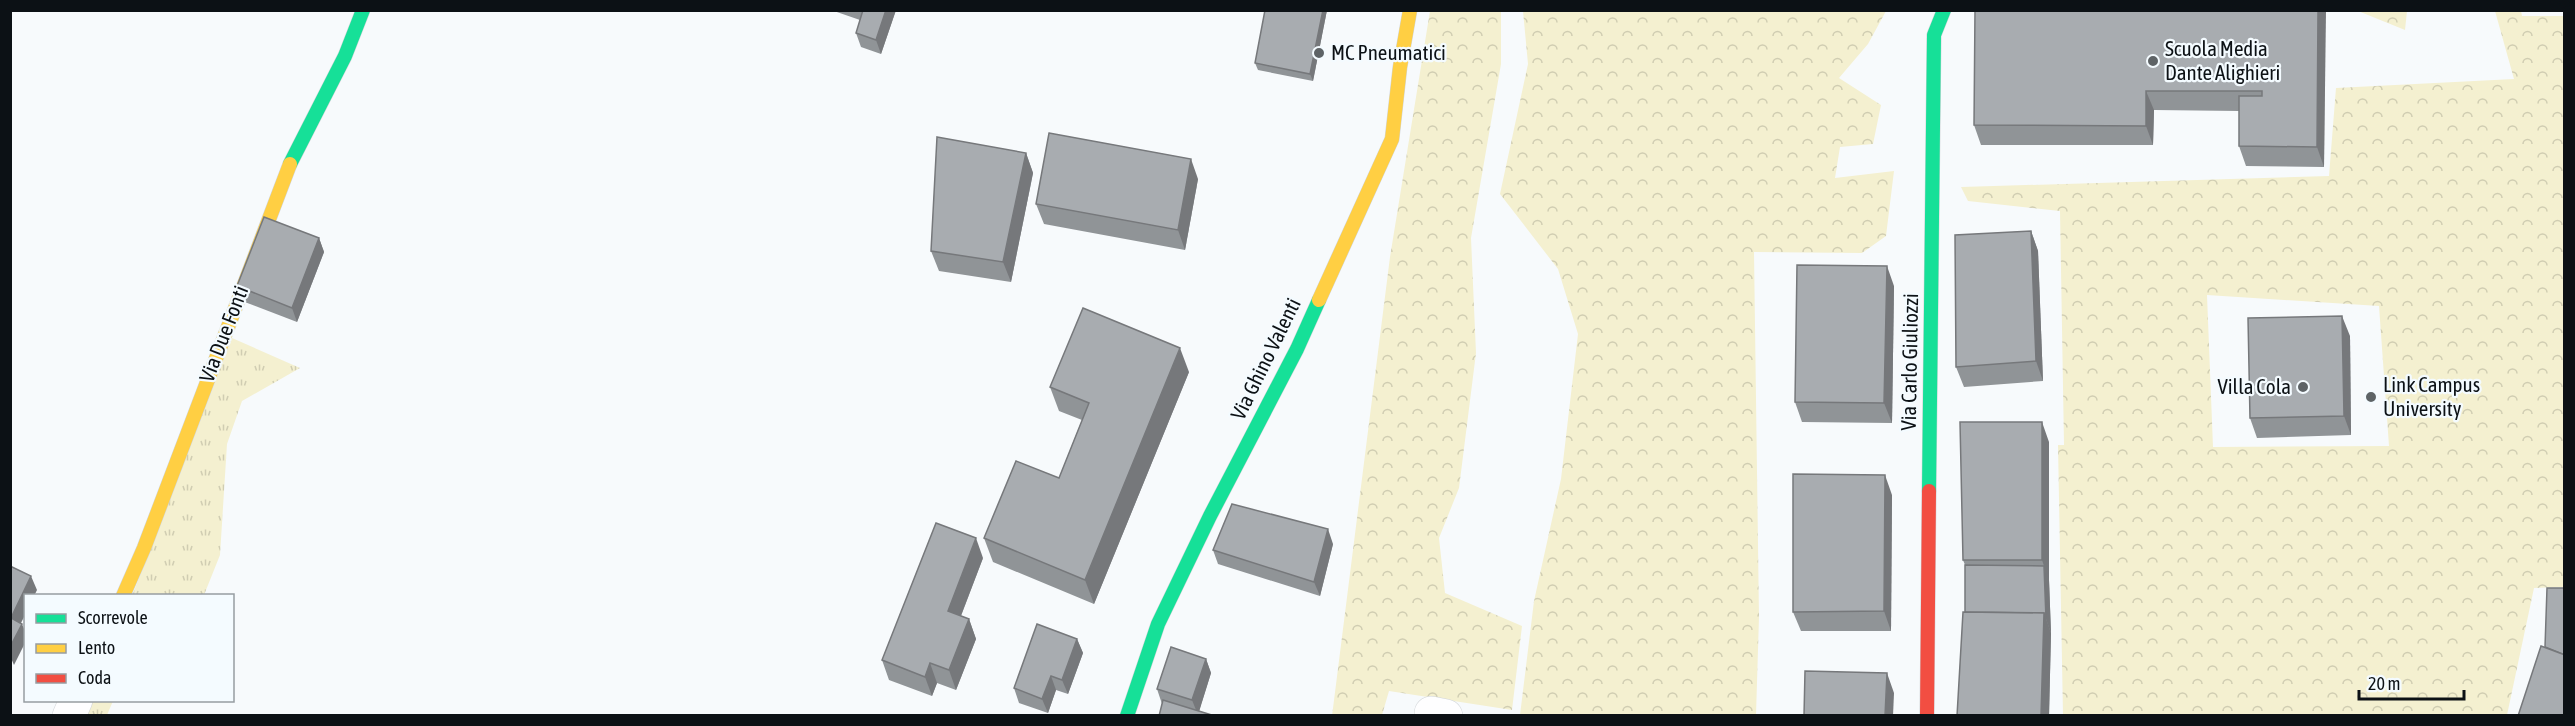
<svg xmlns="http://www.w3.org/2000/svg" width="2575" height="726" font-family="'Asap Condensed',sans-serif">
<defs>
<pattern id="grass-tufts" width="24" height="20" patternUnits="userSpaceOnUse" patternTransform="scale(1.5)"><rect width="24" height="20" fill="#f4f0d0"/><path d="M3 7l-1-3M5 7V3M7 7l1-3M15 17l-1-3M17 17v-4M19 17l1-3" fill="none" stroke="#d0cdb2"/></pattern>
<pattern id="forest-crowns" width="20" height="18" patternUnits="userSpaceOnUse" patternTransform="scale(1.5)"><rect width="20" height="18" fill="#f4f0d0"/><path d="M2 6a3 3 0 1 1 6 0M12 15a3 3 0 1 1 6 0" fill="none" stroke="#d0cdb2"/></pattern>
</defs>
<rect width="100%" height="100%" fill="#f7fafc"/>
<g fill="url(#grass-tufts)">
<path d="M232,338L300,368L242,401L227,444L220,555L204,595L132,596Z"/>
<path d="M87,701H113L107,715L81,716Z"/>
</g>
<g fill="url(#forest-crowns)" fill-rule="evenodd">
<path d="M1430,11H1501V64L1471,238L1476,353L1459,488L1439,538L1445,593L1522,626L1512,710L1389,691L1382,715L1332,716L1390,257Z"/>
<path d="M1523,11H1886L1868,44L1839,78L1881,105L1873,144L1840,147L1835,178L1894,171L1886,236L1862,253L1754,252L1759,617L1756,715H1520L1534,601L1561,479L1578,334L1558,269L1500,194L1528,64Z"/>
<path d="M2358,11H2407L2405,30Z"/>
<path d="M2495,11H2521L2522,16H2564V587L2534,588L2507,715H2063L2058,445H2064L2060,211L1968,201L1961,187L2329,176L2336,88L2514,79ZM2207,295L2379,306L2389,446L2213,447Z"/>
</g>
<g fill="none" stroke-linecap="round" stroke-linejoin="round">
<defs>
<g id="street">
<path d="M1431,713L1446,716"/>
<path d="M69,716L76,700"/>
</g>
<g id="fast">
<path d="M290,164L345,56L363,10"/>
<path d="M1929,491L1934,35L1944,10"/>
<path d="M1127,716L1158,624L1210,516L1297,349L1319,300"/>
</g>
<g id="slow">
<path d="M1319,300L1392,139L1400,67L1410,10"/>
<path d="M123,596L144,548L290,164"/>
</g>
<path id="jam" d="M1927,716L1929,491"/>
</defs>
<use href="#street" stroke="#d1d5d8" stroke-width="34"/>
<use href="#fast" stroke="#d1d5d8" stroke-width="15"/>
<use href="#slow" stroke="#d1d5d8" stroke-width="15"/>
<use href="#jam" stroke="#d1d5d8" stroke-width="15"/>
<use href="#street" stroke="#fefeff" stroke-width="33"/>
<use href="#fast" stroke="#16e098" stroke-width="14"/>
<use href="#slow" stroke="#ffcf43" stroke-width="14"/>
<use href="#jam" stroke="#f24e42" stroke-width="14"/>
</g>
<g fill="#909497">
<path d="M831,10H896L881,54L861,47L856,33L860,20Z"/>
<path d="M1327,10L1313,81L1258,70L1255,63Z"/>
<path d="M1975,10H2325L2324,167L2246,166L2239,146V111L2154,110L2153,145H1981L1974,125Z"/>
<path d="M2539,10H2565V12L2539,11Z"/>
<path d="M1026,153L1033,173L1011,282L939,271L931,251Z"/>
<path d="M1198,179L1185,250L1044,224L1036,204Z"/>
<path d="M2031,231L2038,251L2043,381L1964,387L1956,367Z"/>
<path d="M319,238L324,252L297,322L242,301L237,286Z"/>
<path d="M1894,286L1892,423L1802,422L1795,402Z"/>
<path d="M2350,336L2351,435L2257,438L2250,418Z"/>
<path d="M1189,372L1094,604L993,562L984,538L1059,478L1082,420L1059,411L1050,387Z"/>
<path d="M2049,442V580L2051,633L2049,716H1957L1965,612V565L1963,560Z"/>
<path d="M1892,495L1891,631H1801L1793,612Z"/>
<path d="M1333,544L1320,596L1218,564L1213,550Z"/>
<path d="M983,558L961,616L969,619L976,639L956,690L937,683L932,696L889,680L882,660Z"/>
<path d="M1077,639L1083,653L1068,694L1056,690L1048,713L1019,703L1014,688Z"/>
<path d="M1206,659L1211,673L1199,711L1162,704L1157,689Z"/>
</g>
<g fill="#76787b">
<path d="M886,10H896L881,54L876,40Z"/>
<path d="M1323,10H1327L1313,81L1310,74Z"/>
<path d="M2318,10H2325L2326,11L2324,167L2317,147Z"/>
<path d="M2146,91L2154,110L2153,145L2146,126Z"/>
<path d="M1026,153L1033,173L1011,282L1003,262Z"/>
<path d="M1191,159L1198,179L1185,250L1178,230Z"/>
<path d="M2031,231L2038,251L2043,381L2036,361Z"/>
<path d="M319,238L324,252L297,322L292,308Z"/>
<path d="M1887,266L1894,286L1892,423L1884,403Z"/>
<path d="M2342,316L2350,336L2351,435L2344,416Z"/>
<path d="M1180,348L1189,372L1094,604L1085,580Z"/>
<path d="M2042,422L2049,442V580L2051,633L2046,619L2044,566L2042,560Z"/>
<path d="M1885,475L1892,495L1891,631L1884,611Z"/>
<path d="M1328,529L1333,544L1320,596L1314,582Z"/>
<path d="M976,538L983,558L955,631L948,611Z"/>
<path d="M31,576L37,590L34,596H26V613L16,633L11,618Z"/>
<path d="M2044,613L2051,633L2049,716H2041Z"/>
<path d="M969,619L976,639L956,690L949,670Z"/>
<path d="M22,624L26,634V641L14,665L10,656V647Z"/>
<path d="M1077,639L1083,653L1068,694L1062,680Z"/>
<path d="M1206,659L1211,673L1198,715L1192,700Z"/>
<path d="M930,663L937,683L932,696L925,677Z"/>
<path d="M1887,673L1894,693L1893,716H1885Z"/>
<path d="M1051,676L1056,690L1048,713L1042,699Z"/>
</g>
<g fill="#a8acb0" stroke="#76787b" stroke-width="1.5">
<path d="M863,10H886L876,40L856,33Z"/>
<path d="M1265,10H1323L1310,74L1255,63Z"/>
<path d="M1975,10H2318L2317,147L2239,146V96H2262V91H2146V126L1974,125Z"/>
<path d="M1049,133L1191,159L1178,230L1036,204Z"/>
<path d="M937,137L1026,153L1003,262L931,251Z"/>
<path d="M264,217L319,238L292,308L237,286Z"/>
<path d="M2031,231L2036,361L1956,367L1955,235Z"/>
<path d="M1797,265L1887,266L1884,403L1795,402Z"/>
<path d="M1083,308L1180,348L1085,580L984,538L1016,461L1059,478L1089,403L1050,387Z"/>
<path d="M2342,316L2344,416L2250,418L2248,318Z"/>
<path d="M1960,422H2042V560H1963Z"/>
<path d="M1793,474L1885,475L1884,611L1793,612Z"/>
<path d="M1232,504L1328,529L1314,582L1213,550Z"/>
<path d="M936,523L976,538L948,611L969,619L949,670L930,663L925,677L882,660Z"/>
<path d="M1965,565L2044,566L2046,619L2044,613L1965,612Z"/>
<path d="M10,566L31,576L11,618L22,624L10,647Z"/>
<path d="M2547,588H2565V655L2545,647Z"/>
<path d="M1963,612L2044,613L2041,716H1957Z"/>
<path d="M1037,624L1077,639L1062,680L1051,676L1042,699L1014,688Z"/>
<path d="M2541,646L2565,655V716H2518Z"/>
<path d="M1171,647L1206,659L1192,700L1157,689Z"/>
<path d="M1805,671L1887,673L1885,716H1804Z"/>
<path d="M1163,700L1215,716H1159Z"/>
</g>
<g fill="#5e6366" stroke="#f4fbff" stroke-width="2">
<circle cx="1319" cy="53" r="6"/>
<circle cx="2153" cy="61" r="6"/>
<circle cx="2303" cy="387" r="6"/>
<circle cx="2371" cy="397" r="6"/>
</g>
<g text-anchor="middle" stroke-width="4.5" stroke-linejoin="round" paint-order="stroke">
<g font-size="21" fill="#0c1115" stroke="#f4fbff" text-anchor="start">
<text x="2165" y="56">Scuola Media<tspan x="2165" dy="24">Dante Alighieri</tspan></text>
<text x="1331" y="60">MC Pneumatici</text>
<text x="2383" y="392">Link Campus<tspan x="2383" dy="24">University</tspan></text>
<text x="2291" y="394" text-anchor="end">Villa Cola</text>
</g>
<g font-size="21" fill="#0c1115" stroke="#f4fbff">
<text transform="translate(224 334) rotate(-69)" y="7">Via Due Fonti</text>
<text transform="translate(1266 359) rotate(-64)" y="7">Via Ghino Valenti</text>
<text transform="translate(1910 362) rotate(-89)" y="7">Via Carlo Giuliozzi</text>
</g>
</g>
<rect width="2575" height="726" fill="none" stroke="#0c1115" stroke-width="24"/>
<rect x="24" y="594" width="210" height="108" fill="#f4fbff" stroke="#979da1" stroke-width="1.5"/>
<rect x="36" y="614" width="30" height="9" fill="#16e098" stroke="#979da1" stroke-width="1.5"/>
<text x="78" y="624" font-size="18" fill="#0c1115">Scorrevole</text>
<rect x="36" y="644" width="30" height="9" fill="#ffcf43" stroke="#979da1" stroke-width="1.5"/>
<text x="78" y="654" font-size="18" fill="#0c1115">Lento</text>
<rect x="36" y="674" width="30" height="9" fill="#f24e42" stroke="#979da1" stroke-width="1.5"/>
<text x="78" y="684" font-size="18" fill="#0c1115">Coda</text>
<path d="M2359 690v9h105v-9" fill="none" stroke="#0c1115" stroke-width="3"/>
<text x="2368" y="690" font-size="18" fill="#0c1115" stroke="#f4fbff" stroke-width="4.5" paint-order="stroke">20 m</text>
</svg>
